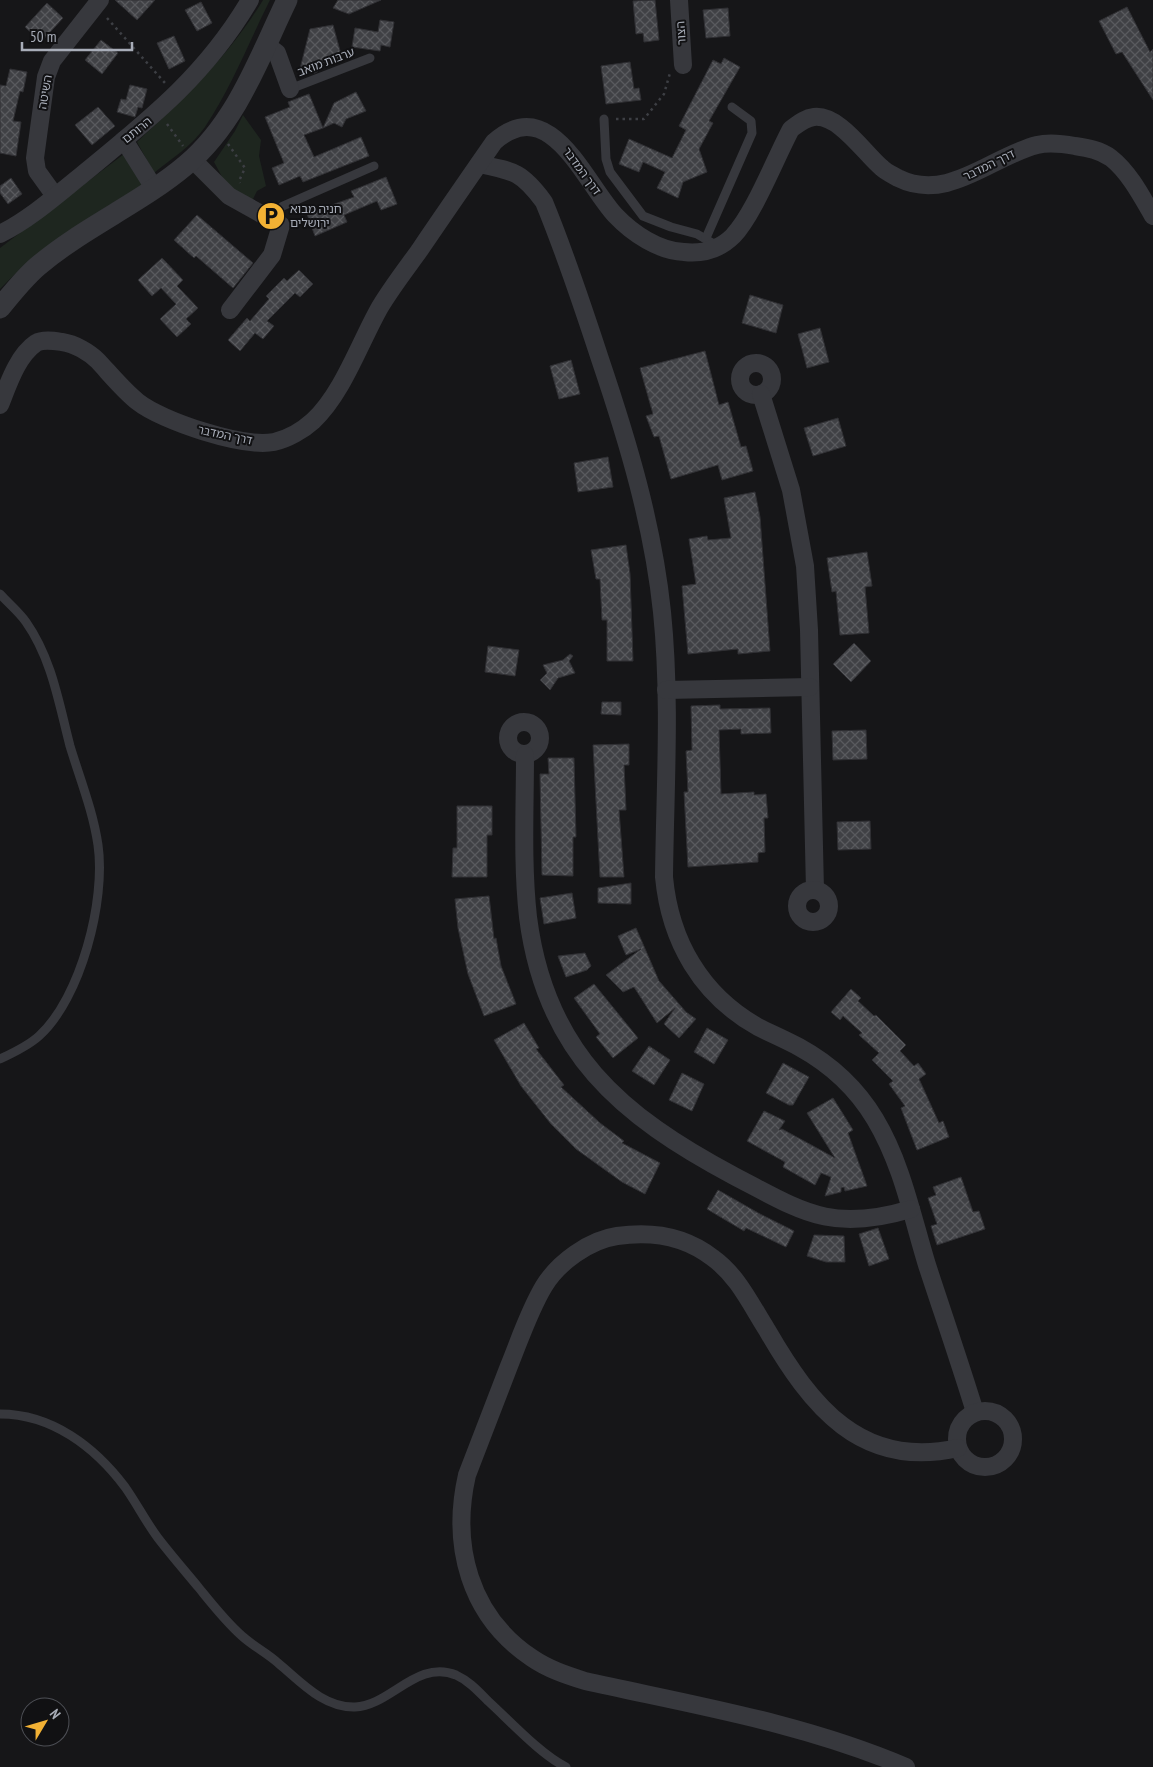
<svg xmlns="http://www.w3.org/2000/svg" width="1153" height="1767" font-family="'PT Sans Narrow','Noto Sans Hebrew',sans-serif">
<defs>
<pattern id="building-cross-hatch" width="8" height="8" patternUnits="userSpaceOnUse" patternTransform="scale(1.25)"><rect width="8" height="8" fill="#404145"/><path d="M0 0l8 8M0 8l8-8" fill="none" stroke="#595a5e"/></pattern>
</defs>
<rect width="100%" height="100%" fill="#161618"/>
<g fill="#1e261f">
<path d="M263,0H270C249,42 231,88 205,127C192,146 171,159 154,173L137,142C184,99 229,56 263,0Z"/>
<path d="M243,115L261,140L259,156L266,186L257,191L252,201L227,186L214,162L235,131Z"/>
<path d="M124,154L143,185C92,215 41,246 0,289V248Z"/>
</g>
<g fill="url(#building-cross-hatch)" stroke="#303034">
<path d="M115,0H155L137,20Z"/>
<path d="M338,0H381L349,14L333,8Z"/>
<path d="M655,0L659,40L644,42L643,33L636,34L633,1Z"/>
<path d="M201,2L212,23L197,31L185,10Z"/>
<path d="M47,3L63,18L41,42L25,27Z"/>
<path d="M1127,7L1150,52L1153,49V100L1122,52L1116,54L1099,21Z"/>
<path d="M728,8L730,36L706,38L703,10Z"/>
<path d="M380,20L394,22L390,47L381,45L380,51L352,47L355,28L378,32Z"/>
<path d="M333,25L342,58L319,64L318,71L315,73L300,69L310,29Z"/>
<path d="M174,36L185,61L169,69L157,43Z"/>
<path d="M101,40L118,53L102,74L85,60Z"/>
<path d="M724,58L740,67L709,121L713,123L699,149L707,172L683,182L678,198L657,188L665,172L643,162L639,172L619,164L629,139L672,158L686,130L679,126L713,60L721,64Z"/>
<path d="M630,62L634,89L639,88L641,100L606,104L601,66Z"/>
<path d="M10,69L27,72L23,92L20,91L13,121L21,122L16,156L0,153V85L6,86Z"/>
<path d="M130,85L147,89L142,108L138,107L135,117L117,112L121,99L126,100Z"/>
<path d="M356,92L366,111L346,119L342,127L334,123L323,128L334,103Z"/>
<path d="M309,94L323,128L304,135L314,157L361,137L369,156L303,182L300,176L279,185L272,168L284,163L265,117L290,107L288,102Z"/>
<path d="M98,107L115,126L92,145L75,125Z"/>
<path d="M386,177L397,204L381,210L377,201L344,215L347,222L315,236L307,214L354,197L351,191Z"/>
<path d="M11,178L22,194L8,204L0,193V186Z"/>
<path d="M197,215L253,263L233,288L196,256L194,258L174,240Z"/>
<path d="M162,258L183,280L177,286L198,308L186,319L191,324L177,337L160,319L176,304L161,288L152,296L138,280Z"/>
<path d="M299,270L313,284L300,297L295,293L267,321L274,326L263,339L255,333L240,351L228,340L247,318L250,321L269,299L266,296L284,278L287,281Z"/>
<path d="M750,295L783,305L776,333L742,323Z"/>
<path d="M820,328L829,362L807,368L798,334Z"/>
<path d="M705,351L719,405L728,402L741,447L746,446L753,471L722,480L718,465L671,479L659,436L654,437L646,416L653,414L640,368Z"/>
<path d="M571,360L580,394L559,399L550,366Z"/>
<path d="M838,418L846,446L813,456L804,428Z"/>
<path d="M608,457L613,487L578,492L574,463Z"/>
<path d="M755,492L760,517L770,651L738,654V649L688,654L682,586L696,584L689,539L707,536L708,540L731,538L724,498Z"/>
<path d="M626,545L630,574L633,661H607V620H602L600,579H596L591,550Z"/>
<path d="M867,552L872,586L865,587L869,633L840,635L836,591L832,592L827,558Z"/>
<path d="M854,643L871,661L851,682L833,664Z"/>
<path d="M488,646L519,650L515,676L485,672Z"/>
<path d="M570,654L573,656L569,661L575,673L558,678L550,690L540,680L547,673L543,665L563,660Z"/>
<path d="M602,702H621V715L601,714Z"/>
<path d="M720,705V709L770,708L771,733L741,734V729L719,730L721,794L754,792V795L766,794L768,818H764L765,852L758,853V862L688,867L684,792H688L686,751L692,750L691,706Z"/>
<path d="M866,730L867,759L833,760L832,731Z"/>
<path d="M629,744V765H624L626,810H619L624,877H600L593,745Z"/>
<path d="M548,758H574L576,837H573V876L542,875L540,774H549Z"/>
<path d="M457,806H492V835H487V877H452L453,848H457Z"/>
<path d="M870,821L871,849L838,850L837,822Z"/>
<path d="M631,883V904L598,903V888Z"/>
<path d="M572,893L576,918L544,924L540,898Z"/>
<path d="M489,896L494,939L496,938L501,966L516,1004L484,1016L468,974L458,928L455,899Z"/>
<path d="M636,928L659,981L686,1012L696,1019L679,1038L664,1024L675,1008L657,1023L634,987L623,992L606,975L641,949L626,955L618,936Z"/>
<path d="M585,953L591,966L587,970L566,977L558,956Z"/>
<path d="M594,984L638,1038L613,1058L596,1037L600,1034L574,998Z"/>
<path d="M851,989L861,998L858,1001L874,1016L876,1015L906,1045L900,1051L914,1066L918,1063L926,1074L919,1079L939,1123L943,1121L949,1137L917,1150L901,1108L905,1106L889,1084L893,1081L872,1060L879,1053L859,1035L862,1033L843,1016L840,1020L831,1012Z"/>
<path d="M524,1023L539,1048L536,1049L564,1085L561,1087L600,1123L624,1141L622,1143L660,1163L645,1194L622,1182L576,1149L551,1124L521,1086L494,1040Z"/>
<path d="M707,1028L728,1040L714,1064L694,1052Z"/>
<path d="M649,1046L670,1060L654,1085L632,1071Z"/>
<path d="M783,1063L809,1077L793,1105H789L766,1093Z"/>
<path d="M682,1073L704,1084L692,1111L669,1100Z"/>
<path d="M833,1098L853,1130L848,1133L867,1186L845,1191L844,1187L841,1188V1192L825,1196L831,1177L821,1173L815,1185L783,1167L785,1162L747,1141L764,1111L785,1121L779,1130L782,1129L835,1158L807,1113Z"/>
<path d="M961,1177L973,1212L979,1211L985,1229L937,1245L931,1226L937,1224L928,1198L936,1195L933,1187Z"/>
<path d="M718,1190L760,1214L794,1231L786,1247L746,1228L744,1231L707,1209Z"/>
<path d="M878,1228L889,1259L869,1266L859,1234Z"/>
<path d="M814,1235L844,1236L845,1262H826L807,1256Z"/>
</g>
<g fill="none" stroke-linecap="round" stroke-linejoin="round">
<g stroke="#3d3f44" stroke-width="2.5" stroke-dasharray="2.5 4" stroke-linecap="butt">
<path d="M107,18L165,83"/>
<path d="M616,119H644L664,94L670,73"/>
<path d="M167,124L183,146"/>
<path d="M228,144L245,168L239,181L240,183"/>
</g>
<g stroke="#37383d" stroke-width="9">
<path d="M290,89L370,58"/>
<path d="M604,119L606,159L610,172L643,216L671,227L697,234L719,247"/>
<path d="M268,218L283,206L374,166"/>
<path d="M706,238L752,133L751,121L732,107"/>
<path d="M0,594C8,603 19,612 26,622C52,659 59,704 70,746C80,779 93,811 98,845C106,900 81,998 39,1036C28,1046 13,1053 0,1059"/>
<path d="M0,1414C52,1414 95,1447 125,1487C137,1504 146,1522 158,1538C171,1555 185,1571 199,1588C212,1604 226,1622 242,1636C253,1646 267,1653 278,1663C300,1681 323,1708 355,1707C390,1706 417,1659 456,1675C469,1681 478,1691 488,1701C509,1720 541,1755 566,1767"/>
</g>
<g stroke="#37383d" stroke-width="18">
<path d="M679,0L683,65"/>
<path d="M263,49L273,50L277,53L290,89"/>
<path d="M124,140L154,188"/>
<path d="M192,159L229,196L281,225L272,255L230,310"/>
<path d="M479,164C514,171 522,172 544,202C565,253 583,307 600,359C628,442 653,525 662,612C671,700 665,789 664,877C670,941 701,995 758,1027C772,1034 786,1040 799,1047C830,1064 857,1089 875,1119C902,1164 912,1216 927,1265C943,1314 960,1363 975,1412"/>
<path d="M55,196L37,171L35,158L46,77L52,61L100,0"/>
<path d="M0,234C30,219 57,195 83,174C149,120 206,75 250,0"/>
<circle cx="756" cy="379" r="16"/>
<path d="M761,394L791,490L805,566L809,630L815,890"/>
<path d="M0,405C8,385 17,356 36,343C43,339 55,341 62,342C75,344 89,352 98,361C111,375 123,390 138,402C162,421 243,448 274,442C288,439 303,430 313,421C343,393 360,342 380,307C392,287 406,269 419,251C444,214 469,178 494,142C550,92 584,181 615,215C633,234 659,251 684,252C703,254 719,250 733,236C754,214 775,159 791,129C798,124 805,118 814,117C839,114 865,154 882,168C886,172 893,175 898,178C948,203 992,156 1037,145C1049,142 1064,144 1075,146C1088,148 1100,150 1111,158C1129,172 1142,197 1153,216"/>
<path d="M666,690L810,687"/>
<circle cx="524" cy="738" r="16"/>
<path d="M525,755C525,808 522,863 528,917C545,1052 621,1116 734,1176C803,1212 831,1233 911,1209"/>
<circle cx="813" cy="906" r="16"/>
<circle cx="985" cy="1439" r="28"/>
<path d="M906,1767C803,1723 693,1705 585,1681C566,1675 548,1669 532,1658C469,1616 451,1545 467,1475C481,1439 495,1402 509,1366C520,1339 529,1311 544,1286C558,1263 589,1240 617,1236C651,1231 685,1236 713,1258C738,1276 751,1305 767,1330C811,1406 861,1470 958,1448"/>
</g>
<path stroke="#37383d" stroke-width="21" d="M0,308C12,293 24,278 38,266C84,227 141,203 186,165C237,122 259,58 287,0"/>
</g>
<defs>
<symbol id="parking-disc" viewBox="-11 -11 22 22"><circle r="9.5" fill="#f2b134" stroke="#111113"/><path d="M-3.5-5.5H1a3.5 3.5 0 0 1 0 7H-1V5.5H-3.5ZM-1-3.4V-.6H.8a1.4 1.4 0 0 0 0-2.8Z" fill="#111"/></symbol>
</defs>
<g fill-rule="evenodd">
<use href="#parking-disc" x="255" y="200" width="32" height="32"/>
</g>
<g text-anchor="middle" stroke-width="4" stroke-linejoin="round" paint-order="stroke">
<g font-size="12" fill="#a8adb8" stroke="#111113">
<text transform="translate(681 33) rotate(-94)" y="4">הצור</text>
<text transform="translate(326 62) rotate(-21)" y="4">ערבות מואב</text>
<text transform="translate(45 92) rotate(-80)" y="4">השיטה</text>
<text transform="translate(137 130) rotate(-39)" y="4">הרותם</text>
<text transform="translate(989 165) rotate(-26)" y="4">דרך המדבר</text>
<text transform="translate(582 171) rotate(54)" y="4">דרך המדבר</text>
<text transform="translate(225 435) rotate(12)" y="4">דרך המדבר</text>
</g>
<g font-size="12" fill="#a8adb8" stroke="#111113" text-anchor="start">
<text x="290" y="213">חניה מבוא<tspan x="290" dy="14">ירושלים</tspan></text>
</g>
</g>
<g transform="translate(45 1722) rotate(52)"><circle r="24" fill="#111113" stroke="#4d4f55"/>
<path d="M0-4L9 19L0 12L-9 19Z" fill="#f2b134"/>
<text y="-8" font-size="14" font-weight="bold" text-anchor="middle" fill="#a8adb8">N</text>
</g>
<path d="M22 42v8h110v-8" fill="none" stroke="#a8adb8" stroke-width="2.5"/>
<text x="30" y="42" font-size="15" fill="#a8adb8" stroke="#111113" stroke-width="4" paint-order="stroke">50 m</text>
</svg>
